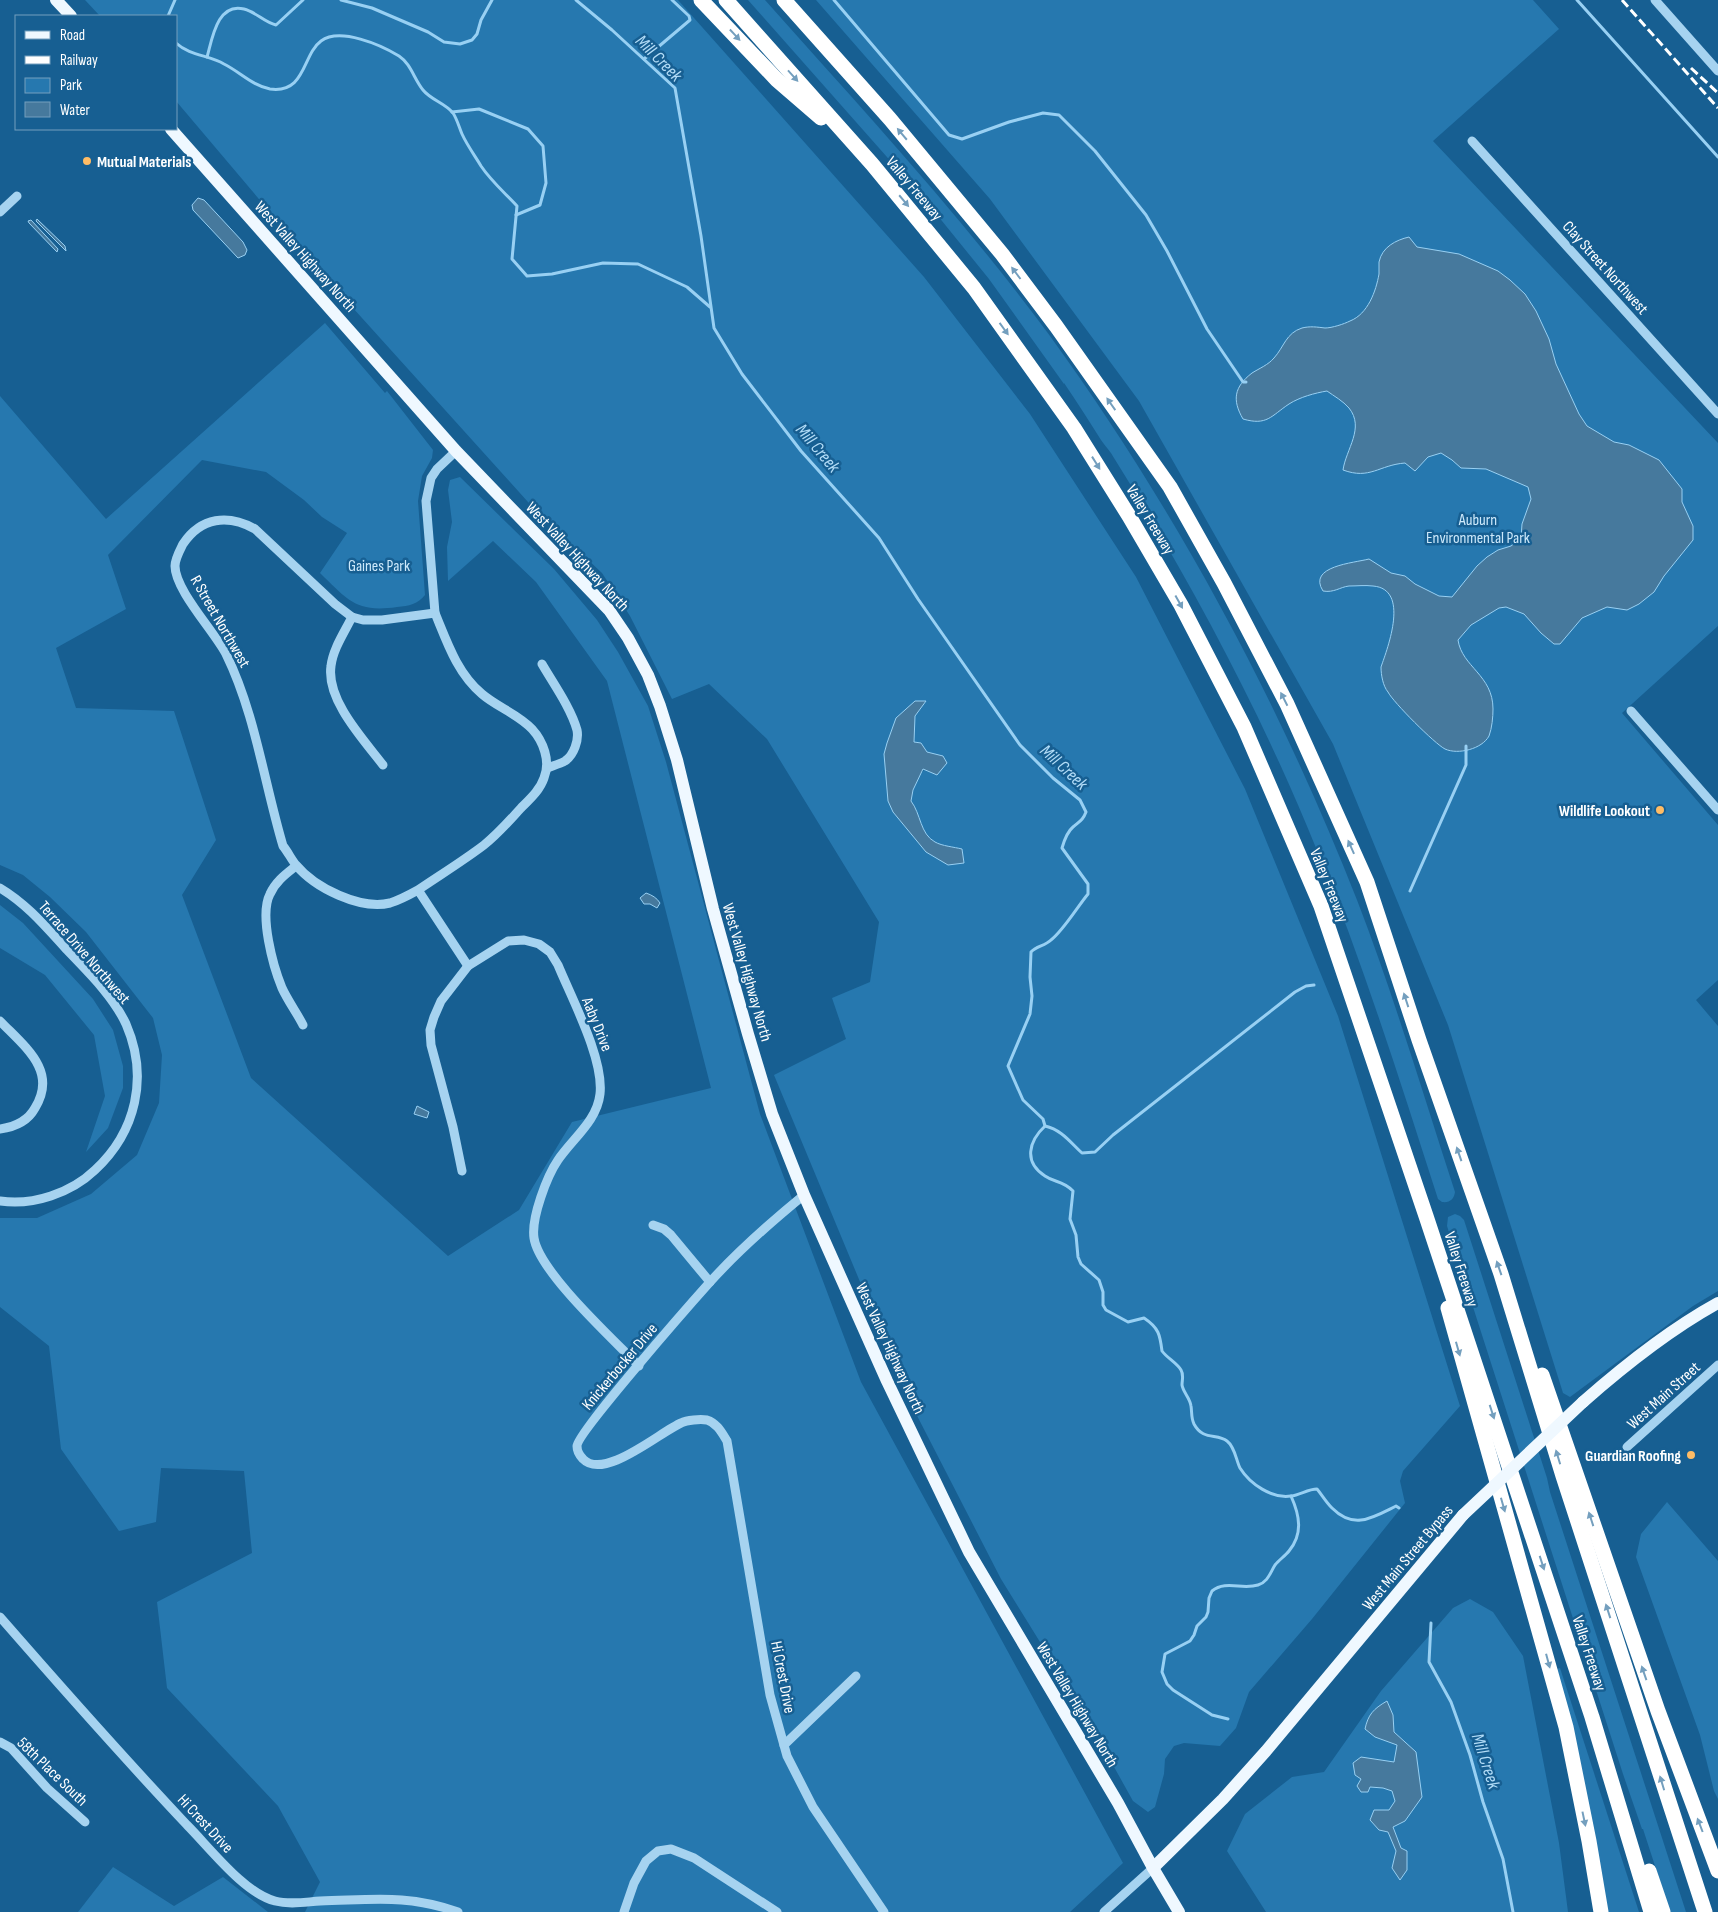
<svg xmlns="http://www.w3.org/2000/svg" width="1718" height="1912" font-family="'Sofia Sans Condensed',sans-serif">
<rect width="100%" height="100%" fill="#175f92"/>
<g fill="#2678af" fill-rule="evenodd">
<path d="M85,0H678L924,277L1030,414L1136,577L1245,789L1338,1016L1460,1406L1403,1471L1400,1481L1405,1503L1312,1619L1249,1692L1236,1728L1220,1746L1184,1743L1174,1746L1165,1759L1164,1774L1155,1807L1148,1812L1133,1801L1084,1713L1001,1579L910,1402L774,1075L846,1039L832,998L870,982L879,922L767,739L709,684L672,699L630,616L602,573L537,512L325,277L176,101V16H100ZM915,701H926L915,716L914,742L921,743L927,752L943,756C923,769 915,775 911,801C921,814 920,834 935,842C942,846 954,847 962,849L926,852L893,812L888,801Z"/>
<path d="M748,0H765C863,110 963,218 1050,336C1176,510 1279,701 1357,900C1394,996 1423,1094 1455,1192C1454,1199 1450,1203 1442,1202L1438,1199C1400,1081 1363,963 1316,848C1262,714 1190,580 1114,458C1111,452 1105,446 1101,440C1089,421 1077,402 1064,383V384L989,279L925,200Z"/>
<path d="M816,0H1533L1559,29L1433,141L1718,443V626L1622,713L1718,825V980L1696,1000L1718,1026V1291L1693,1306L1570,1397L1563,1393L1448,1025L1333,744L1139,401L990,199Z"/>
<path d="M325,323L385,393L387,391L433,450L432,458L422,476L418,501L425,595C418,604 409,606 397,607C356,613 348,600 320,573L347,533L322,517L304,500L266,472L202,460L108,555L126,609L56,648L76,708L174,711L216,840L182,895L251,1078L448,1256L519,1210L572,1122L711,1088L607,681L536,582L493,541L448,581L447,547L452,522L448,490L450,480L460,477L554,569L597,620L618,652L648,706L666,762L760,1114L861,1382L1123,1863L1070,1912H305L320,1882L278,1806L167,1688L157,1602L252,1553L244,1471L161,1468L156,1522L119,1531L61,1449L49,1346L0,1307V1218H37L91,1194L137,1155L159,1103L162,1055L153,1018L86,932L50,897L23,875L0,865V396L106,519Z"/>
<path d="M0,905L23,923L93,999L113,1030L123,1066V1088L108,1128L86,1152L105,1096L94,1035L45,975L0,948Z"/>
<path d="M1455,1214L1460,1216L1464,1220L1547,1478L1550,1492L1686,1912H1670L1643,1829H1642L1623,1774L1447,1226L1448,1217Z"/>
<path d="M1667,1502L1718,1561V1799L1714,1791L1700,1735L1636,1557L1641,1534Z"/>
<path d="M1470,1599L1493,1612L1523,1656L1559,1843L1568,1912H1266L1227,1851L1245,1814L1292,1777L1324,1772L1381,1691L1453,1608Z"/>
<path d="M1560,1668L1639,1912H1607L1557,1669Z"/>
<path d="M113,1867L174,1906L223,1877L268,1912H78Z"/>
</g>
<g fill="#46799d" stroke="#98d0f3">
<path d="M198,198L204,200L243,242L247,250L245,255L238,258L193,210L192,205Z"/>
<path d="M37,219L65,246L66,251L36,221Z"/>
<path d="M31,220L58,249L57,252L29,223L28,221Z"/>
<path d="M1409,237L1417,247L1459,254L1498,271L1510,280L1525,294L1536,311L1549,339L1556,364L1579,414L1587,426L1614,442L1629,445L1659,460L1682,489V502L1693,526V540L1664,576L1654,592L1639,604L1627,610L1607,607L1582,618L1560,644H1554L1541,633L1524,614L1506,607L1499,608L1471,625L1458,640C1462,667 1493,675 1493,709C1493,717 1492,728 1489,736C1482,749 1458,755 1445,749C1435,744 1393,702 1388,692C1383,686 1381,675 1381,667C1388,647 1410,589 1373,586C1365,585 1357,586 1349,586C1340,587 1334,593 1323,591C1307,566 1354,563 1369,559L1391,573L1405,576L1415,584L1439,596L1452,597L1477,566L1487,557L1498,550L1511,546L1521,538L1522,524L1531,499L1528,487L1486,469L1461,468L1452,460L1441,453L1428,457L1415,471L1405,463C1379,465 1370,480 1343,470C1346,449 1365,428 1349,408C1343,401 1334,396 1327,391C1315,393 1300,397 1289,404C1271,416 1267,426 1243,419C1232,400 1234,387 1252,373C1260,368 1268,365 1274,358C1284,347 1286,333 1302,328C1310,326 1317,327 1325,328C1332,328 1344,324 1350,321C1368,314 1376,291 1379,274C1379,270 1379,266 1379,262C1382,247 1396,240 1409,237Z"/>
<path d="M915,701H926L915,716L914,742L921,743L927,752L943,756L947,763L937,775L923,769L913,790L911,801C921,814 920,834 935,842C942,846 954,847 962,849L964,863L948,865L926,852L893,812L888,801L884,754L887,743L896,718Z"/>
<path d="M646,893C652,895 657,898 660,903L657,908L650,904H644L640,898Z"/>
<path d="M417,1106L429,1112L427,1118L414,1114Z"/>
<path d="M1387,1701L1393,1715L1394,1732L1416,1752L1422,1797L1405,1821L1393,1827L1401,1848L1407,1851V1870L1400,1880L1392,1868L1396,1851L1388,1832L1379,1830L1370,1820L1374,1810H1389L1395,1801L1392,1791L1383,1788L1370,1787L1368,1792H1361L1357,1786L1361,1779L1355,1775L1353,1763L1361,1757L1394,1762L1397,1745L1375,1737L1365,1729C1368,1715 1373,1709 1387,1701Z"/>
</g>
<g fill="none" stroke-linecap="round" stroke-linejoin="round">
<g stroke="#98d0f3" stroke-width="3">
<path d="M341,0L372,8L428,32L444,42L460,44L472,40L477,34L481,20L492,0"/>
<path d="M576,0L612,30L675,88L701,236L714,328L742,374L801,451L879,538L918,599L1020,745L1053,778L1080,800L1086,812C1083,820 1080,821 1073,827C1067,832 1064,841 1062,848L1088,884V894C1078,906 1063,931 1051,940C1045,946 1036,946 1031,952L1030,977L1032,996L1030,1014L1008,1066L1023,1100L1043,1119L1045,1126C1029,1141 1023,1162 1045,1176C1055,1183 1062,1180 1073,1191L1070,1219L1076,1235L1078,1257L1081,1264L1099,1280L1103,1292V1305L1106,1310L1128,1322L1144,1318C1159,1328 1160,1335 1162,1351C1167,1358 1177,1363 1181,1370C1184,1375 1182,1380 1182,1385C1183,1392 1190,1398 1191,1406C1192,1412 1191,1418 1194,1424C1203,1441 1217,1433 1227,1441C1235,1447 1236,1460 1240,1468C1250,1484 1272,1499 1291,1496C1300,1495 1308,1489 1317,1489C1322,1495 1326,1502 1332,1508C1354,1530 1372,1518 1396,1506L1399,1508"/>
<path d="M834,0L949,135L962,139L1009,122L1043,113L1059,115L1095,151L1146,215L1167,251L1207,329L1243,382H1246"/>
<path d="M1577,0L1718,157"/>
<path d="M168,16L175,0"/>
<path d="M176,43C190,56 209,55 224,64C240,72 253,86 270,89C306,94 302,55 321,41C340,27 381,45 399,56C411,64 414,79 423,90C431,100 445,103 453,113C457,119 459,127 462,134C467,145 475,156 481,166C491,181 505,193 517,206L512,259L527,276L552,274L603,263L638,264L687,287L710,307"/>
<path d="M207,57C212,40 217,2 244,9C256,12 264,22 276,25L303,0"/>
<path d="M644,59L690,20L689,16L672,0"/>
<path d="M452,112L479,109L528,129L543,146L546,183L540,205L516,215"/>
<path d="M1410,891L1466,765V746"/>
<path d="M1045,1126C1062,1130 1070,1142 1082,1153L1095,1152L1113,1135L1295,992L1306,986L1314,985"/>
<path d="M1431,1623L1429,1662L1451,1702L1470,1755L1483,1802L1503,1859L1513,1912"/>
<path d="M1228,1719L1212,1715L1173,1690L1167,1684L1162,1672L1165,1654L1190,1641L1194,1635L1197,1626L1206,1617L1208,1612L1209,1598L1212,1591C1226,1580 1242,1590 1258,1585C1268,1582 1270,1573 1275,1565C1279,1560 1285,1556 1289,1551C1303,1534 1300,1516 1291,1496"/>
</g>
<g stroke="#a6d3f0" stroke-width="9">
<path d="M1655,0L1718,71"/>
<path d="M1472,141L1718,414"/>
<path d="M0,212L17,196"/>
<path d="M435,613L426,501L431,478L437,469L456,451"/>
<path d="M352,617C344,633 333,649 331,666C326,700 364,740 383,765"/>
<path d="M542,664C553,683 571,708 577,730C579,740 574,755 565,761C560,764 552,766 547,768"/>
<path d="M1631,711L1718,810"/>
<path d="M296,866C286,874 276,881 270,894C259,915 273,966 282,988C288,1001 297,1013 303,1025"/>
<path d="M0,888C27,904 46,927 67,950C88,972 113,996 126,1024C149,1077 136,1132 95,1170C71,1193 33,1206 0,1201"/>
<path d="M418,890C440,875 463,861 484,845C498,834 509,821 521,808C530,799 540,790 544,778C551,761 543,741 532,729C518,714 497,707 482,694C457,673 447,642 435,613L382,620H363L352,617L335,604L255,529C228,514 201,517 183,544C180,550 175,559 175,566C175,590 214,631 226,654C255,713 264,782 283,846C288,852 291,859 296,865C315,888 360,910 390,903C400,900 409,895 418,890L468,966"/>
<path d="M0,1021C25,1047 58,1071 35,1108C28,1121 14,1127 0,1129"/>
<path d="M462,1171L453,1127L431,1045L430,1030L434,1017L441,1001L468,966L508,941L524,940L539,944L550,952L558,965C572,999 604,1059 600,1094C597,1121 573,1138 558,1160C547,1176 531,1218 534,1238C539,1272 614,1340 639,1366"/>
<path d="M804,1195C771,1222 738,1251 710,1282C693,1301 577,1433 577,1446C577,1452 580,1456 583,1459C604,1481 660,1432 681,1423C687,1420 700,1419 707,1420C717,1423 722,1433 727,1441L770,1695L787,1756L813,1807L884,1912"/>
<path d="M653,1225L664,1229L671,1235L710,1282"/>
<path d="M1627,1447L1718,1365"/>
<path d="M0,1617C61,1687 123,1757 187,1825C210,1848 244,1893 275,1901C290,1905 305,1902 320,1901C372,1900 407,1894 458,1912"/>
<path d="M0,1742L11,1748L47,1788L85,1822"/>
<path d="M784,1745L856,1676"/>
<path d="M624,1912L634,1883L646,1861L658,1851L671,1849L694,1858L777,1912"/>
<path d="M1104,1912L1153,1868"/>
</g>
<g stroke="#eff8ff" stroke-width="12">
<path d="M56,0L71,16"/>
<path d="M171,129L456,451L609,610L628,638L648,675L660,706L677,760L713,909L748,1034L772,1114L804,1195L887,1381L969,1552L1118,1803L1153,1868L1179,1912"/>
<path d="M1583,1402C1625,1365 1669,1330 1718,1303"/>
<path d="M1153,1868L1223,1799L1266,1751L1463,1515"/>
</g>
<g stroke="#fff" stroke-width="15">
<path d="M701,0L777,80L821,118"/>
<path d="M726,0L872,164L974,288L1074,428L1129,516L1181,605L1244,727L1321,906L1426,1216L1592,1717L1651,1912"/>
<path d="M784,0L890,119L1002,254L1056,326L1170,487L1224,583L1287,704L1367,882L1419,1040L1501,1274L1563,1476L1705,1912"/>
<path d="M1448,1308L1566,1727L1589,1841L1601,1912"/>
<path d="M1542,1375L1658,1711L1718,1871"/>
<path d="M1649,1871L1663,1912"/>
</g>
<g stroke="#fff" stroke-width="3" stroke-dasharray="9 4" stroke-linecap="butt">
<path d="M1622,0L1718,108"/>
<path d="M1691,68L1718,93"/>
</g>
<path stroke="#eff8ff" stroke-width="12" d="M1463,1515L1583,1402"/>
</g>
<defs><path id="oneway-solid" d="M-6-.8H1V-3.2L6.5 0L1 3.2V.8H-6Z" transform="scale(1.25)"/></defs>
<g fill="#749fbe">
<use href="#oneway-solid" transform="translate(735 35) rotate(47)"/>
<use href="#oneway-solid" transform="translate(793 76) rotate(48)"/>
<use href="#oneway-solid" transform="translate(902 134) rotate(-130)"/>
<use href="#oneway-solid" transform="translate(904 201) rotate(50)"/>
<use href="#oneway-solid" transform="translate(1016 273) rotate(-127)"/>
<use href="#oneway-solid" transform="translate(1004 329) rotate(54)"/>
<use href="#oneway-solid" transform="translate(1111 404) rotate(-125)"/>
<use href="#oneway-solid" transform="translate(1096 463) rotate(58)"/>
<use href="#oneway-solid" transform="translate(1179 602) rotate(61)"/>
<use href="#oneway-solid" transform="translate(1284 699) rotate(-117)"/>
<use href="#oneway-solid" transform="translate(1351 847) rotate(-114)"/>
<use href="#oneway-solid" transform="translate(1406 1000) rotate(-108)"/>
<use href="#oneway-solid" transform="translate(1459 1154) rotate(-109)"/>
<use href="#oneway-solid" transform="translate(1499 1268) rotate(-109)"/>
<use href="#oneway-solid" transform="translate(1458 1349) rotate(74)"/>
<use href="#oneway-solid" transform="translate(1492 1412) rotate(72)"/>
<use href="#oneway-solid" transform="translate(1558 1457) rotate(-107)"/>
<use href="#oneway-solid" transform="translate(1503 1505) rotate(74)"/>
<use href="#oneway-solid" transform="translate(1591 1519) rotate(-108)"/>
<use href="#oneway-solid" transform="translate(1542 1563) rotate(72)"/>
<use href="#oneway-solid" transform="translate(1608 1611) rotate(-108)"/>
<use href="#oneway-solid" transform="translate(1548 1661) rotate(75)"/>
<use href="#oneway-solid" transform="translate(1644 1673) rotate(-109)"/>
<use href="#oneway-solid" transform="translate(1662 1783) rotate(-107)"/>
<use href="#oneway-solid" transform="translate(1584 1819) rotate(78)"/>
<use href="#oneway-solid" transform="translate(1700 1825) rotate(-111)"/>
</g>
<g fill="#ffbc65" stroke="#175f92" stroke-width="2">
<circle cx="87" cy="161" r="5"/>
<circle cx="1660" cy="810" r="5"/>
<circle cx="1691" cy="1455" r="5"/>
</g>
<g text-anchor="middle" stroke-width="5" stroke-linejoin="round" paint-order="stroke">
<g font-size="16" font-weight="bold" fill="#fff" stroke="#175f92" text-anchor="end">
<text x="97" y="167" text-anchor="start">Mutual Materials</text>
<text x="1650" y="816">Wildlife Lookout</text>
<text x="1681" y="1461">Guardian Roofing</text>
</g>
<g font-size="16" fill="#fff" stroke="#175f92">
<text transform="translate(915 188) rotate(50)" y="6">Valley Freeway</text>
<text transform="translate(306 256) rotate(48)" y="6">West Valley Highway North</text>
<text transform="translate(1606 267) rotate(48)" y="6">Clay Street Northwest</text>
<text transform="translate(1151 519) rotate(59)" y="6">Valley Freeway</text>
<text transform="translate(578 556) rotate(47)" y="6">West Valley Highway North</text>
<text transform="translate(221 621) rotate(60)" y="6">R Street Northwest</text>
<text transform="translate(1330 885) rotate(68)" y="6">Valley Freeway</text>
<text transform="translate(85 952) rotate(49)" y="6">Terrace Drive Northwest</text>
<text transform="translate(748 972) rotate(74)" y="6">West Valley Highway North</text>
<text transform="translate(598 1024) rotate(68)" y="6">Aaby Drive</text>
<text transform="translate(1462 1269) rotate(72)" y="6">Valley Freeway</text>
<text transform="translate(891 1348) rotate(65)" y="6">West Valley Highway North</text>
<text transform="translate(619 1366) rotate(-50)" y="6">Knickerbocker Drive</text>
<text transform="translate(1663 1395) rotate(-42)" y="6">West Main Street</text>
<text transform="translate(1407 1557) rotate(-50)" y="6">West Main Street Bypass</text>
<text transform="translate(1590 1653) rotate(72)" y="6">Valley Freeway</text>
<text transform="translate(784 1677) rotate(79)" y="6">Hi Crest Drive</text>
<text transform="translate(1078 1704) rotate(59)" y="6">West Valley Highway North</text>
<text transform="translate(53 1771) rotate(44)" y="6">58th Place South</text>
<text transform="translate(206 1823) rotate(47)" y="6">Hi Crest Drive</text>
</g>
<g font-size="16" fill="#cde9fb" stroke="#175f92">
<text x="1478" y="525">Auburn<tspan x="1478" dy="18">Environmental Park</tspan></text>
<text x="379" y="571">Gaines Park</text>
</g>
<g font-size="18" font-style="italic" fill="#b2dcf7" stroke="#175f92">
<text transform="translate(659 58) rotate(45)" y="6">Mill Creek</text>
<text transform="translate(818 448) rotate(50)" y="6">Mill Creek</text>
<text transform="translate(1064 767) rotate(43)" y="6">Mill Creek</text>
<text transform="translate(1486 1761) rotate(72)" y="6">Mill Creek</text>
</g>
</g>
<rect x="15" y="15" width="162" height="115" fill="#175f92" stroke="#749fbe"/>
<rect x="25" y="31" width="25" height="8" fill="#eff8ff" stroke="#749fbe"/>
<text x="60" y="40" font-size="15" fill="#ffffff">Road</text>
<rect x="25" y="56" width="25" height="8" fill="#ffffff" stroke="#749fbe"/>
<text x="60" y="65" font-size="15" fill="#ffffff">Railway</text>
<rect x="25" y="78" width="25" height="15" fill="#2678af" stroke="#749fbe"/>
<text x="60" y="90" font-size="15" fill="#ffffff">Park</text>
<rect x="25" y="102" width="25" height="15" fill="#46799d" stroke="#749fbe"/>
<text x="60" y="115" font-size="15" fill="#ffffff">Water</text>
</svg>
